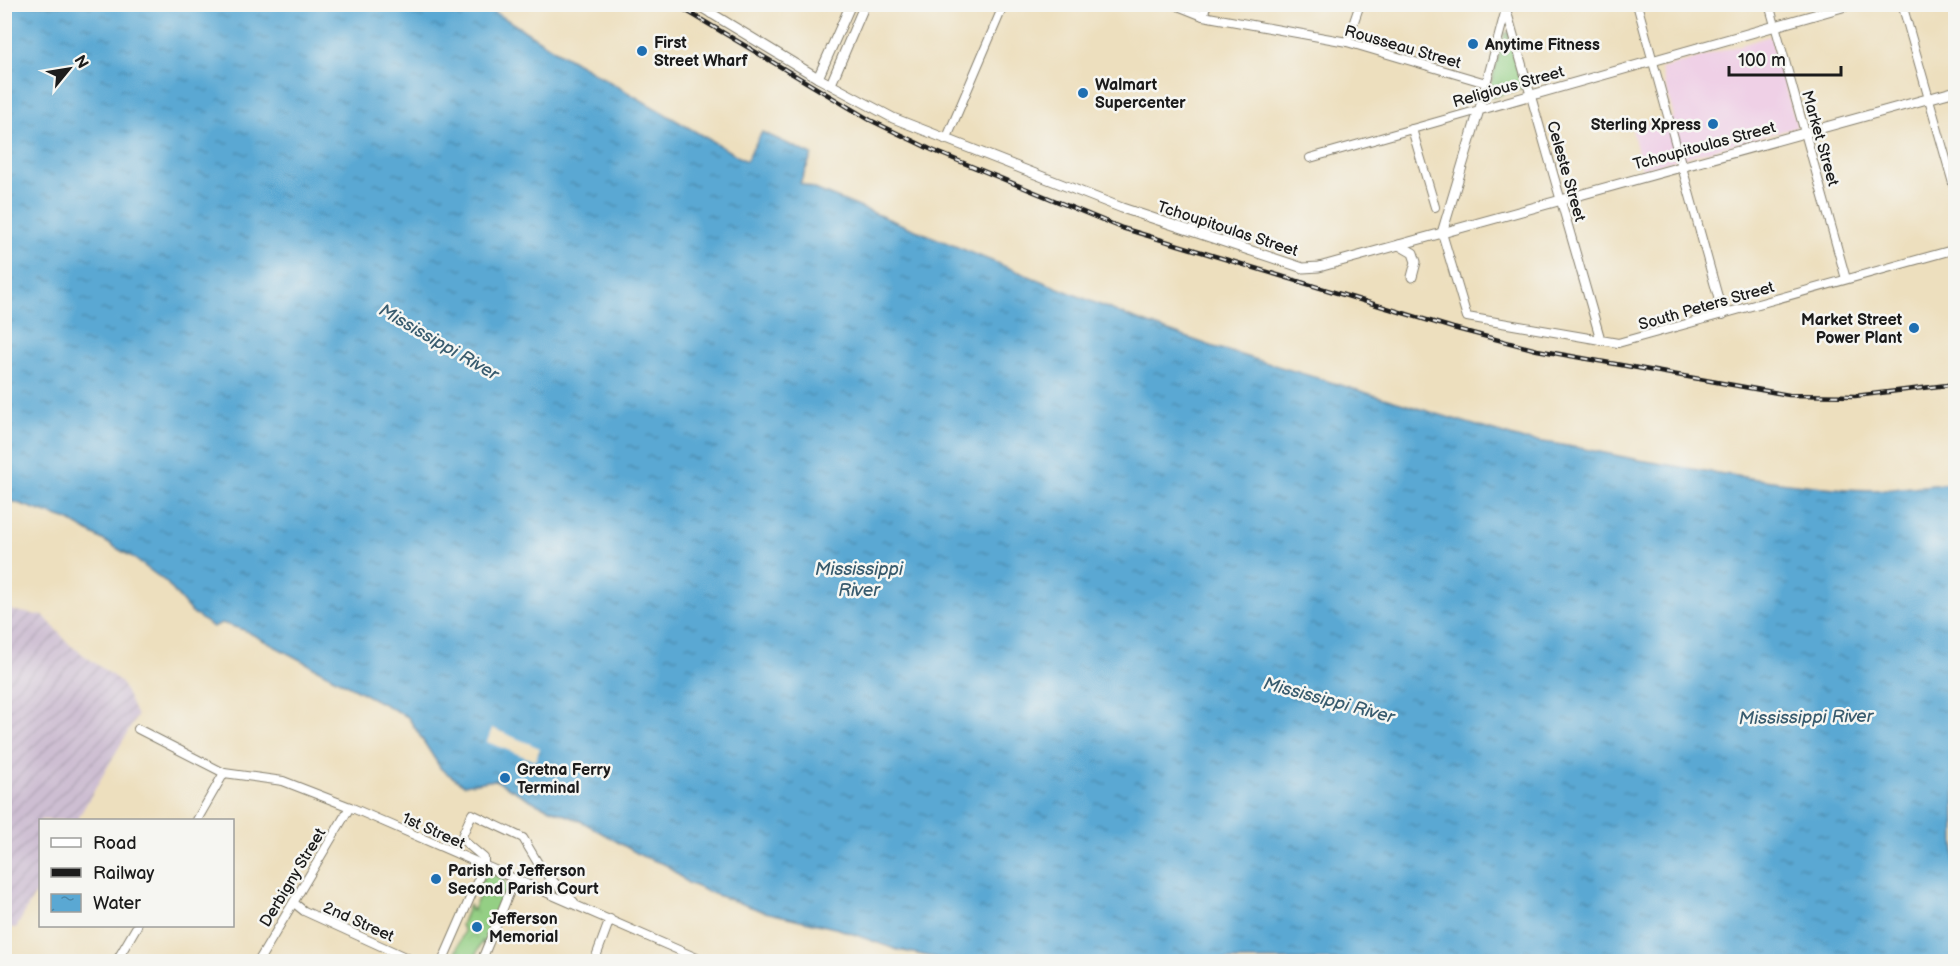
<svg xmlns="http://www.w3.org/2000/svg" width="1960" height="966" font-family="'Balsamiq Sans',sans-serif">
<defs>
<pattern id="industrial-furrows" width="10" height="10" patternUnits="userSpaceOnUse" patternTransform="scale(1.5)"><rect width="10" height="10" fill="#cdbed2"/><path d="M-1 1l2-2M0 10L10 0M9 11l2-2" fill="none" stroke="#afa3b4"/></pattern>
<pattern id="grass-tufts" width="24" height="20" patternUnits="userSpaceOnUse" patternTransform="scale(1.5)"><rect width="24" height="20" fill="#94cf84"/><path d="M3 7l-1-3M5 7V3M7 7l1-3M15 17l-1-3M17 17v-4M19 17l1-3" fill="none" stroke="#7fb171"/></pattern>
<pattern id="park-crowns" width="20" height="18" patternUnits="userSpaceOnUse" patternTransform="scale(1.5)"><rect width="20" height="18" fill="#94cf84"/><path d="M2 6a3 3 0 1 1 6 0M12 15a3 3 0 1 1 6 0" fill="none" stroke="#7fb171"/></pattern>
<pattern id="water-ripples" width="26" height="14" patternUnits="userSpaceOnUse" patternTransform="scale(1.5)"><rect width="26" height="14" fill="#5aa8d3"/><path d="M2 4q2-2 4 0t4 0M15 11q2-2 4 0t4 0" fill="none" stroke="#4a88aa"/></pattern>
</defs>
<rect width="100%" height="100%" fill="#f6f6f2"/>
<filter id="ink" filterUnits="userSpaceOnUse"><feTurbulence type="fractalNoise" baseFrequency=".0167" numOctaves="2"/><feDisplacementMap in="SourceGraphic" scale="12" xChannelSelector="R" yChannelSelector="G"/><feConvolveMatrix kernelMatrix="1 2 1 2 8 2 1 2 1" color-interpolation-filters="sRGB"/></filter>
<filter id="wash" filterUnits="userSpaceOnUse"><feTurbulence type="fractalNoise" baseFrequency=".008" numOctaves="4" result="noise"/><feDisplacementMap in="SourceGraphic" scale="24" xChannelSelector="R" yChannelSelector="G"/><feGaussianBlur stdDeviation="1.35" result="paint"/><feColorMatrix in="noise" values="0 0 0 0 0 0 0 0 0 0 0 0 0 0 0 0 0 1.4 0 .05"/><feComposite in="paint" operator="in"/></filter>
<g filter="url(#wash)">
<rect width="100%" height="100%" fill="#eddfbe"/>
<path fill="#efd0e6" d="M1770,36L1797,127L1642,169L1632,129L1674,117L1661,69Z"/>
<path fill="url(#industrial-furrows)" d="M4,609L44,616L70,645L121,682L137,716L77,820H40V885L16,928L4,927Z"/>
<path fill="url(#grass-tufts)" stroke="#587650" stroke-width="1.5" d="M1505,33H1510L1508,38L1524,84L1520,85L1521,89L1491,98L1488,94Z"/>
<path fill="url(#park-crowns)" stroke="#587650" stroke-width="1.5" d="M488,874C505,874 509,884 506,899L503,894L490,922L493,930L485,948L482,941L473,961L451,962L464,932L461,925L469,905L472,911L483,889L479,882Z"/>
<path fill="url(#water-ripples)" stroke="#3b6278" stroke-width="1.5" d="M5,5H484L553,49L746,161L762,132L812,155L800,183L1132,318L1214,347L1524,440C1567,443 1608,455 1651,462C1715,473 1781,484 1846,489C1882,492 1919,486 1955,483V961L947,960L898,950L839,929L765,912L714,894L688,883L666,865L642,856L581,821L536,803L495,780L464,785L441,769L408,717L244,630L222,623L213,627L191,612L166,582L132,557L68,520L5,499Z"/>
<path fill="#eddfbe" d="M492,728L540,748L535,761L487,742Z"/>
</g>
<g filter="url(#ink)">
<g fill="none" stroke-linecap="round" stroke-linejoin="round">
<defs>
<g id="minor">
<path d="M1173,4L1203,16L1347,42L1486,83"/>
<path d="M1637,4L1723,315"/>
<path d="M1769,4L1846,279"/>
<path d="M1902,4L1956,194"/>
<path d="M1506,9L1601,341"/>
<path d="M711,14L716,4"/>
<path d="M1203,16L1207,4"/>
<path d="M1347,42L1360,4"/>
<path d="M1412,129L1435,207"/>
<path d="M946,140L1004,4"/>
<path d="M1310,158L1479,110L1506,9"/>
<path d="M1442,233L1467,317L1618,343L1956,249"/>
<path d="M138,729L224,773L283,781L350,807L706,962"/>
<path d="M197,820L224,773"/>
<path d="M294,903L304,911L416,962"/>
<path d="M116,962L137,926"/>
<path d="M258,962L350,807"/>
<path d="M442,962L484,866V858L464,841L462,836L472,814L523,838L542,870L574,902"/>
<path d="M481,962L515,879"/>
<path d="M594,962L610,919"/>
</g>
<g id="tertiary">
<path d="M696,4L818,78L893,118L1122,208L1303,268L1319,267L1956,91"/>
<path d="M818,78L851,4"/>
<path d="M831,84L865,4"/>
<path d="M1442,233L1479,110L1853,4"/>
<path d="M1399,245L1413,253L1416,262L1412,277"/>
</g>
</defs>
<use href="#minor" stroke="#847e6d" stroke-width="10"/>
<use href="#tertiary" stroke="#847e6d" stroke-width="11"/>
<use href="#minor" stroke="#fff" stroke-width="8"/>
<use href="#tertiary" stroke="#fff" stroke-width="9"/>
<defs>
<path id="rail" d="M675,4L870,120L932,150L1122,228L1453,328L1537,350L1789,395L1855,396L1956,384"/>
</defs>
<use href="#rail" stroke="#1c1c1c" stroke-width="4.5"/>
<use href="#rail" stroke="#f6f6f2" stroke-width="2" stroke-dasharray="7" stroke-linecap="butt"/>
</g>
</g>
<g fill="#1f6fb2" stroke="#f6f6f2" stroke-width="2">
<circle cx="1473" cy="44" r="6"/>
<circle cx="642" cy="51" r="6"/>
<circle cx="1083" cy="93" r="6"/>
<circle cx="1713" cy="124" r="6"/>
<circle cx="1914" cy="328" r="6"/>
<circle cx="505" cy="778" r="6"/>
<circle cx="436" cy="879" r="6"/>
<circle cx="477" cy="927" r="6"/>
</g>
<g text-anchor="middle" stroke-width="5" stroke-linejoin="round" paint-order="stroke">
<g font-size="16" font-weight="bold" fill="#1c1c1c" stroke="#f6f6f2" text-anchor="start">
<text x="654" y="48">First<tspan x="654" dy="18">Street Wharf</tspan></text>
<text x="1485" y="50">Anytime Fitness</text>
<text x="1095" y="90">Walmart<tspan x="1095" dy="18">Supercenter</tspan></text>
<text x="1701" y="130" text-anchor="end">Sterling Xpress</text>
<text x="1902" y="325" text-anchor="end">Market Street<tspan x="1902" dy="18">Power Plant</tspan></text>
<text x="517" y="775">Gretna Ferry<tspan x="517" dy="18">Terminal</tspan></text>
<text x="448" y="876">Parish of Jefferson<tspan x="448" dy="18">Second Parish Court</tspan></text>
<text x="489" y="924">Jefferson<tspan x="489" dy="18">Memorial</tspan></text>
</g>
<g font-size="16" fill="#1c1c1c" stroke="#f6f6f2">
<text transform="translate(1403 46) rotate(16)" y="6">Rousseau Street</text>
<text transform="translate(1508 86) rotate(-16)" y="6">Religious Street</text>
<text transform="translate(1821 138) rotate(74)" y="6">Market Street</text>
<text transform="translate(1704 145) rotate(-15)" y="6">Tchoupitoulas Street</text>
<text transform="translate(1567 171) rotate(74)" y="6">Celeste Street</text>
<text transform="translate(1228 228) rotate(18)" y="6">Tchoupitoulas Street</text>
<text transform="translate(1706 305) rotate(-16)" y="6">South Peters Street</text>
<text transform="translate(434 830) rotate(24)" y="6">1st Street</text>
<text transform="translate(292 877) rotate(-59)" y="6">Derbigny Street</text>
<text transform="translate(359 921) rotate(24)" y="6">2nd Street</text>
</g>
<g font-size="18" font-style="italic" fill="#385b6e" stroke="#f6f6f2">
<text transform="translate(439 342) rotate(30)" y="6">Mississippi River</text>
<text x="859" y="575">Mississippi<tspan x="859" dy="21">River</tspan></text>
<text transform="translate(1329 700) rotate(15)" y="6">Mississippi River</text>
<text transform="translate(1806 717) rotate(-1)" y="6">Mississippi River</text>
</g>
</g>
<rect width="1960" height="966" fill="none" stroke="#f6f6f2" stroke-width="24"/>
<rect x="39" y="819" width="195" height="108" fill="#f6f6f2" stroke="#9f9f9c" stroke-width="1.5"/>
<rect x="51" y="838" width="30" height="9" fill="#ffffff" stroke="#9f9f9c" stroke-width="1.5"/>
<text x="93" y="849" font-size="18" fill="#1c1c1c">Road</text>
<rect x="51" y="868" width="30" height="9" fill="#1c1c1c" stroke="#9f9f9c" stroke-width="1.5"/>
<text x="93" y="879" font-size="18" fill="#1c1c1c">Railway</text>
<rect x="51" y="894" width="30" height="18" fill="url(#water-ripples)" stroke="#9f9f9c" stroke-width="1.5"/>
<text x="93" y="909" font-size="18" fill="#1c1c1c">Water</text>
<g transform="translate(69 69) rotate(60)" stroke="#f6f6f2" stroke-width="4.5" paint-order="stroke">
<path d="M0-4.5L10 22L0 15L-10 22Z" fill="#1c1c1c"/>
<text y="-9" font-size="16" font-weight="bold" text-anchor="middle" fill="#1c1c1c">N</text>
</g>
<path d="M1729 66v9h112v-9" fill="none" stroke="#1c1c1c" stroke-width="3"/>
<text x="1738" y="66" font-size="18" fill="#1c1c1c" stroke="#f6f6f2" stroke-width="4.5" paint-order="stroke">100 m</text>
</svg>
